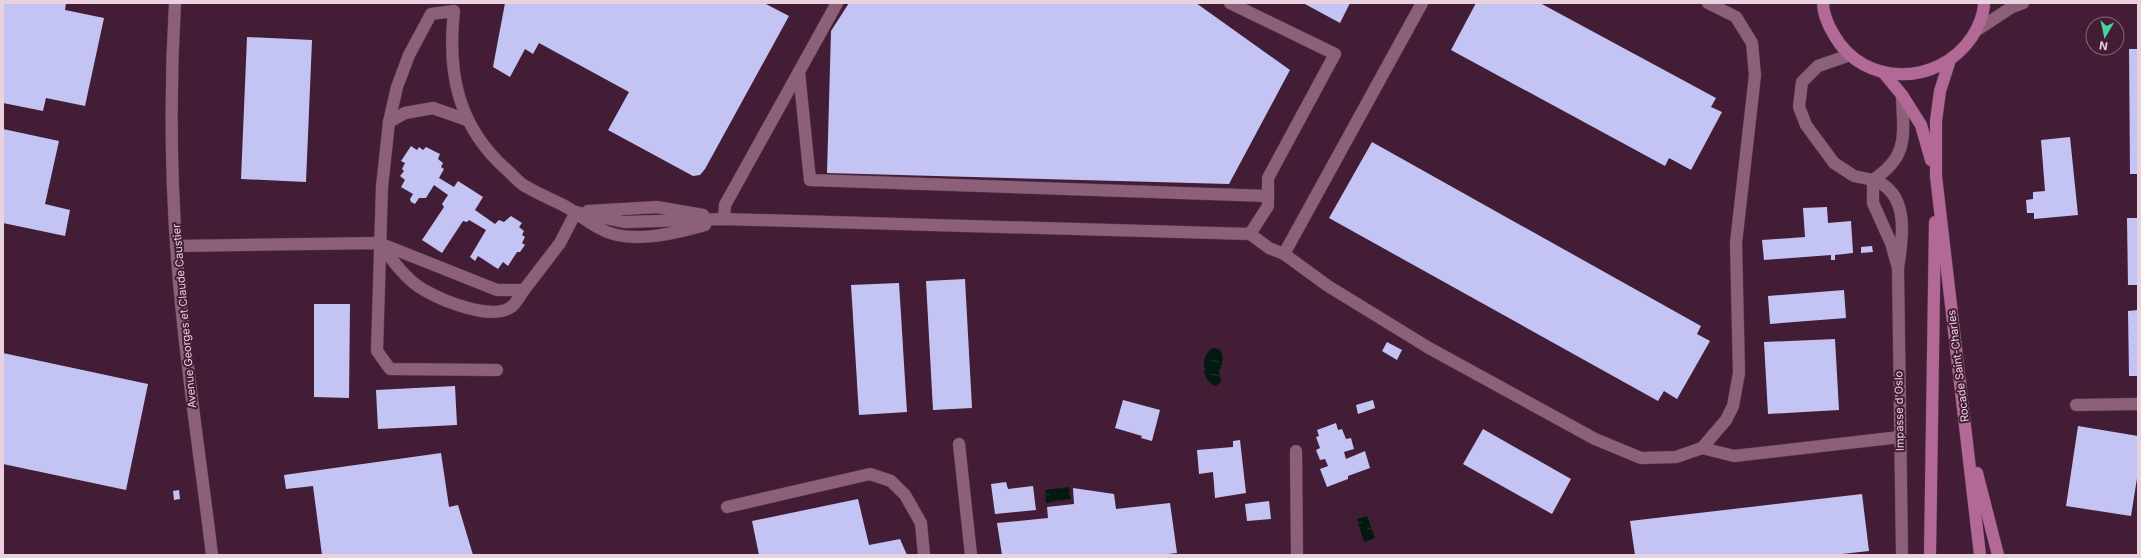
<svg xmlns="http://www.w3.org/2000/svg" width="2141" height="558" font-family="Inter,sans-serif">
<defs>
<pattern id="water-ripples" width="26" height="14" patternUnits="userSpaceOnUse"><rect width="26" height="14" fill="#01190f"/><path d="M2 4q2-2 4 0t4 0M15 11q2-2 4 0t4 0" fill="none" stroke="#263932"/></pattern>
</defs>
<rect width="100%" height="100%" fill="#431d35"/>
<g fill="url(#water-ripples)">
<path d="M1213,348L1219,349C1225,355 1222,365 1219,372L1221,382L1216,386C1201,382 1200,355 1213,348Z"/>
<path d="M1069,487L1071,499L1046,503L1045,490Z"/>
<path d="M1367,516L1375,538L1364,542L1357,519Z"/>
</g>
<g fill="#c3c4f4">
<path d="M3,3H66L65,10L104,18L85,106L46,98L43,111L3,103Z"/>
<path d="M505,3H764L789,16L705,169L700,175L693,176L608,130L629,92L539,43L533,54L525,49L510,77L493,67Z"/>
<path d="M849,3H1196L1290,70L1229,184L827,173L831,31Z"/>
<path d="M1303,3H1350L1340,23Z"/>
<path d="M1476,3H1540L1716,98L1711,107L1722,112L1691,170L1669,158L1665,166L1451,50Z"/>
<path d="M247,37L312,40L306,182L241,179Z"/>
<path d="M2129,49H2138V174H2130Z"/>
<path d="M3,129L59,141L45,204L70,210L65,236L3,223Z"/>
<path d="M2070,137L2078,215L2034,219V213H2027L2026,200L2033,199V192L2045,191L2041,140Z"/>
<path d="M1372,142L1701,326L1697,334L1710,341L1677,399L1664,391L1658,401L1329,218Z"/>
<path d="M411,146L417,150L419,147L423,150L426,147L440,154L438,159L443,163L441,167L444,169L439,178L454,187L458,181L483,197L475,210L495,224L499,220L504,222L511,216L522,223L519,227L524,231L522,235L525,237L522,243L525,245L520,252H517L508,266L503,262L498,269L478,256L475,261L470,257L486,230L469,220L467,222L463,221L442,253L422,240L444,207L442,204L448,195L434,185L426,198H419L415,204L411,202L410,199L413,194L401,187L405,180L400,176L404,171L402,169L405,163L401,161Z"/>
<path d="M1827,207L1828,223L1851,221L1853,253L1835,255V260H1831V255L1764,260L1762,240L1805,237L1803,208Z"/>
<path d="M2127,218H2138V285H2128Z"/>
<path d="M1872,246L1873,252L1861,253V247Z"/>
<path d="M965,279L972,408L933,410L926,281Z"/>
<path d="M899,283L907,412L859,415L851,285Z"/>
<path d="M1844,290L1846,318L1770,324L1768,296Z"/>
<path d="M314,304H350L349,398L314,397Z"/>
<path d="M2138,310V376H2129L2128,311Z"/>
<path d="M1835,339L1839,410L1768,414L1764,342Z"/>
<path d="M1387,342L1402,350L1397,360L1382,351Z"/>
<path d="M3,353L148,384L126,490L3,464Z"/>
<path d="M455,386L457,425L378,429L376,390Z"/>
<path d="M1123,400L1160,410L1152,441L1141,438L1142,436L1115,428Z"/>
<path d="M1373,400L1375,408L1358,414L1356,405Z"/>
<path d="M1336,423L1338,430L1342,429L1346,439L1351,438L1354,449L1344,452L1346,459L1365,451L1370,468L1348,476V479L1327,487L1320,469L1328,466L1325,459L1320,460L1316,450L1320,448L1316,437L1319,436L1317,430Z"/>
<path d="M2078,426L2138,436V472L2131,516L2066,506Z"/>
<path d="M1483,429L1571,479L1552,514L1463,464Z"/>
<path d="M1240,440L1246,493L1215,498L1213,472L1199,474L1197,450L1233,447V441Z"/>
<path d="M441,453L449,507L458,505L473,555H322L313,486L286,489L284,475Z"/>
<path d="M1006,482L1008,489L1033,486L1036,510L995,514L991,484Z"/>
<path d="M1073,488L1114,494L1116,509L1170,503L1177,553L1159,555H1002L997,523L1048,518L1047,507L1074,504Z"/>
<path d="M179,490L180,499L174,500L173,491Z"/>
<path d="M1862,494L1869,551L1833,555H1635L1630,521Z"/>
<path d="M858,499L869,545L900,539L907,555H759L752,521Z"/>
<path d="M1269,501L1271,519L1247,521L1245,504Z"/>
</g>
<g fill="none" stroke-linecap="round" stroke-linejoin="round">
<defs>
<g id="minor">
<path d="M175,3C169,102 171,203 181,303C189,387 202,471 212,555"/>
<path d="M1230,3L1335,54L1268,178V206L1250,234"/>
<path d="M1977,30L2012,7L2023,3"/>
<path d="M1850,55L1818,66L1802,82L1799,107L1806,125L1834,163L1854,176L1873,180C1910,155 1903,135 1902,95"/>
<path d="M799,72L810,180L1268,196"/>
<path d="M467,120L433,108L405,113L389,122L397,87L409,55L431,14L454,11C447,73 458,127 507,170C513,175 518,182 525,186C537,193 550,199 563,205C576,212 586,221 599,228C628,246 675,233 705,225"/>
<path d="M389,122L382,187L377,351L390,369L497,370"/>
<path d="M1873,180C1910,192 1903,237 1898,268L1891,243L1873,203Z"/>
<path d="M588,211L657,207L703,215"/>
<path d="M576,212L624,222L724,219L1250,234L1269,248L1284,254L1328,286L1429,348L1595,439L1641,458L1676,457L1702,448L1726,420L1733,406L1739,373L1736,243L1755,75L1752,43L1736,17L1708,3"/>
<path d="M724,219L725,205L837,3"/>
<path d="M380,243C392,260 406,280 424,290C443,301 492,321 511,307C516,304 520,295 524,290"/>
<path d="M176,246L379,243L497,290H524L560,243L576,212"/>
<path d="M1284,254L1422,3"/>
<path d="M1898,268L1902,555"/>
<path d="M2076,405L2138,404"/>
<path d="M959,444L971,555"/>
<path d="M1702,448L1734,456L1900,437"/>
<path d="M1296,451L1297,555"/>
<path d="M727,507L870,474L891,481L905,495L921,523L924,555"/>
</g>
<g id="major">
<path d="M1823,3C1823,14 1828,25 1834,35C1864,88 1939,86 1972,37C1978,28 1984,14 1984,3"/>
<path d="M1950,60L1940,91L1936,121V176L1980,555"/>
<path d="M1883,72L1902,95L1921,125L1931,160"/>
<path d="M1977,473L1998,555"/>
<path d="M1930,555L1935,222"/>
</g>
</defs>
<use href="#minor" stroke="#5a3a4e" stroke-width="13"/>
<use href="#major" stroke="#5a3a4e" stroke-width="13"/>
<use href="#minor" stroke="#8c6079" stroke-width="12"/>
<use href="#major" stroke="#b36996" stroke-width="12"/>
</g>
<g text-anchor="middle" stroke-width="4" stroke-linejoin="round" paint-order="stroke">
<g font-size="11" fill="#ead1de" stroke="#431d35">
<text transform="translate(184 316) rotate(-95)" y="4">Avenue Georges et Claude Caustier</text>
<text transform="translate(1958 366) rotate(-97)" y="4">Rocade Saint-Charles</text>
<text transform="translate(1899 411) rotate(-91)" y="4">Impasse d'Oslo</text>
</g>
</g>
<rect width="2141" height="558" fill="none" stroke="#ead1de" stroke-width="8"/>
<g transform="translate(2105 36) rotate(189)"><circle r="19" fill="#431d35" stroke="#866579"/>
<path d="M0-3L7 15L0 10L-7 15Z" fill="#46d49e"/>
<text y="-6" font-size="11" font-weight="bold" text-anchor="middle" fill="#ead1de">N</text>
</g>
</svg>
